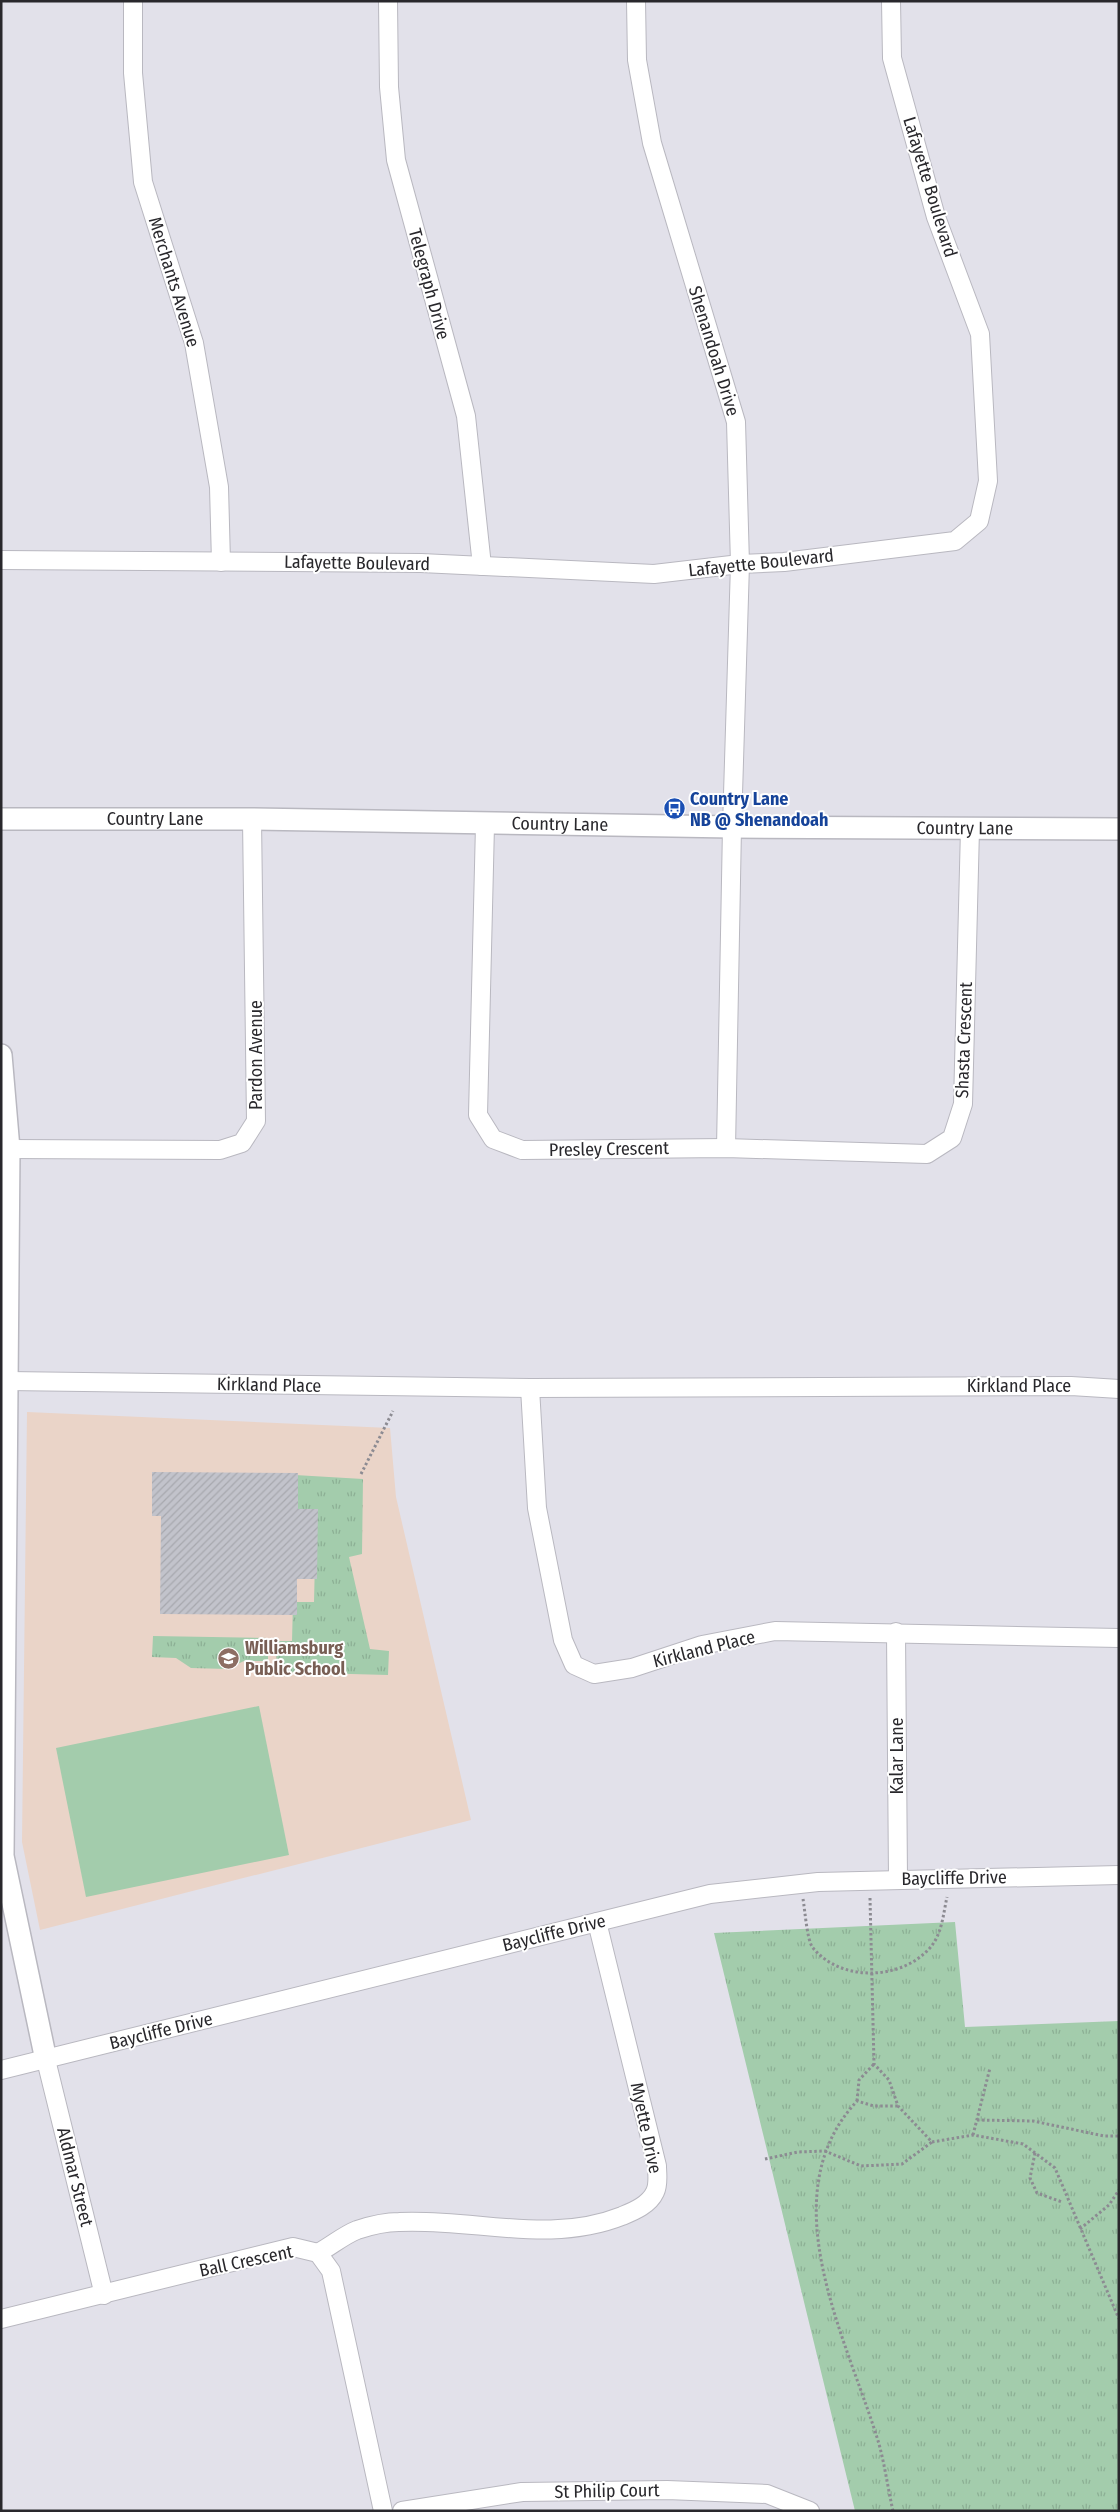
<svg xmlns="http://www.w3.org/2000/svg" width="1120" height="2512" font-family="'Fira Sans Condensed',sans-serif">
<defs>
<pattern id="park-tufts" width="24" height="20" patternUnits="userSpaceOnUse" patternTransform="scale(1.25)"><rect width="24" height="20" fill="#a3ccac"/><path d="M3 7l-1-3M5 7V3M7 7l1-3M15 17l-1-3M17 17v-4M19 17l1-3" fill="none" stroke="#8caf94"/></pattern>
<pattern id="building-hatch" width="6" height="6" patternUnits="userSpaceOnUse" patternTransform="scale(1.25)"><rect width="6" height="6" fill="#c2c3cb"/><path d="M-1 1l2-2M0 6l6-6M5 7l2-2" fill="none" stroke="#a7a8ae"/></pattern>
</defs>
<rect width="100%" height="100%" fill="#e2e1ea"/>
<path fill="#ead4c8" d="M27,1412L390,1428L396,1497L471,1820L40,1930L22,1842Z"/>
<path fill="#a3ccac" d="M259,1706L289,1855L86,1897L56,1748Z"/>
<g fill="url(#park-tufts)">
<path d="M295,1475L363,1479L362,1554L349,1557L370,1649L389,1651L388,1675L276,1672L277,1641H292L293,1602H314L316,1518L293,1517Z"/>
<path d="M153,1636L268,1638V1661H244L227,1669L191,1668L176,1658L152,1657Z"/>
<path d="M955,1922L965,2027L1119,2021V2511H855L714,1933Z"/>
</g>
<path fill="url(#building-hatch)" d="M152,1472L298,1473V1509H318L317,1579H297V1615L160,1614L161,1516H152Z"/>
<g fill="none" stroke-linecap="round" stroke-linejoin="round">
<defs>
<g id="minor">
<path d="M133,1V73L143,182L194,343L219,487L221,562"/>
<path d="M388,1L389,87L396,160L466,416L482,566"/>
<path d="M636,1L637,60L652,143L736,422L740,564L732,827L726,1148"/>
<path d="M1,560L421,563L654,574L740,564L784,562L955,541L979,521L988,481L980,334L936,217L892,58L891,1"/>
<path d="M485,825L478,1115L493,1139L522,1150L726,1148L927,1154L952,1138L963,1104L970,829"/>
<path d="M9,1149L220,1150L242,1143L256,1121L252,819"/>
<path d="M7,1381L530,1388L1071,1386L1119,1389"/>
<path d="M530,1388L537,1508L563,1640L574,1665L594,1674L632,1668L702,1645L775,1631L1119,1638"/>
<path d="M896,1632L898,1879"/>
<path d="M46,2060L104,2295"/>
<path d="M1,2070L710,1894L818,1882L1119,1875"/>
<path d="M318,2253C331,2246 344,2235 357,2230C369,2226 386,2222 399,2222C474,2218 549,2245 622,2216C634,2211 649,2205 655,2192C659,2184 657,2174 657,2166L597,1922"/>
<path d="M1,2319L293,2247L318,2253L331,2271L383,2511"/>
<path d="M402,2511L522,2492L667,2490L767,2494L810,2511"/>
</g>
<g id="tertiary">
<path id="s1" d="M1,819H252L732,827L1119,829"/>
<path d="M1,1055L9,1149L3,1856L46,2060"/>
</g>
</defs>
<use href="#minor" stroke="#b9b8c0" stroke-width="20"/>
<use href="#tertiary" stroke="#b9b8c0" stroke-width="24"/>
<g stroke="#8c8b92" stroke-width="3" stroke-dasharray="2.5 2.5" stroke-linecap="butt">
<path d="M361,1474L393,1411"/>
<path d="M870,1898L874,2064L889,2080L898,2106L932,2142L973,2135L1023,2144L1055,2168L1119,2319"/>
<path d="M803,1899C805,1910 807,1941 813,1948C840,1981 898,1981 928,1950C942,1936 943,1915 947,1897"/>
<path d="M857,2101L859,2080L874,2064"/>
<path d="M977,2120L1033,2121L1104,2136H1119"/>
<path d="M973,2135L990,2068"/>
<path d="M1035,2153L1030,2178L1037,2193L1062,2202"/>
<path d="M765,2159L798,2152L825,2151L861,2166L902,2164L932,2142"/>
<path d="M1080,2229L1109,2205L1119,2190"/>
<path d="M893,2511C888,2489 885,2466 879,2444C848,2340 768,2197 857,2101L874,2106H898"/>
</g>
<use href="#minor" stroke="#fff" stroke-width="18"/>
<use href="#tertiary" stroke="#fff" stroke-width="21"/>
</g>
<defs>
<symbol id="bus-disc" viewBox="-11 -11 22 22"><circle r="9.5" fill="#1a4fb4" stroke="#fff"/><path d="M-5-6H5V4H4V6H2V4H-2V6H-4V4H-5ZM-3.5-4V0h7V-4ZM-3.5 1.2v1.5H-2V1.2ZM2 1.2v1.5H3.5V1.2Z" fill="#fff"/></symbol>
<symbol id="school-disc" viewBox="-11 -11 22 22"><circle r="9.5" fill="#8d6e63" stroke="#fff"/><path d="M0-5L7-2L0 1L-7-2ZM-4 1L0 2.5L4 1V4Q0 6-4 4Z" fill="#fff"/></symbol>
</defs>
<g fill-rule="evenodd">
<use href="#bus-disc" x="662" y="796" width="25" height="25"/>
<use href="#school-disc" x="216" y="1646" width="25" height="25"/>
</g>
<g text-anchor="middle" stroke-width="4" stroke-linejoin="round" paint-order="stroke">
<g font-size="18" fill="#29282c" stroke="#fff">
<text transform="translate(930 187) rotate(73)" y="6">Lafayette Boulevard</text>
<text transform="translate(174 282) rotate(73)" y="6">Merchants Avenue</text>
<text transform="translate(429 284) rotate(75)" y="6">Telegraph Drive</text>
<text transform="translate(714 351) rotate(73)" y="6">Shenandoah Drive</text>
<text transform="translate(357 563) rotate(1)" y="6">Lafayette Boulevard</text>
<text transform="translate(761 563) rotate(-6)" y="6">Lafayette Boulevard</text>
<text dy="6" stroke="none"><textPath href="#s1" startOffset="154">Country Lane</textPath></text>
<text dy="6" stroke="none"><textPath href="#s1" startOffset="559">Country Lane</textPath></text>
<text dy="6" stroke="none"><textPath href="#s1" startOffset="964">Country Lane</textPath></text>
<text transform="translate(964 1040) rotate(-88)" y="6">Shasta Crescent</text>
<text transform="translate(256 1055) rotate(-90)" y="6">Pardon Avenue</text>
<text transform="translate(609 1149) rotate(-1)" y="6">Presley Crescent</text>
<text transform="translate(269 1385) rotate(1)" y="6">Kirkland Place</text>
<text x="1019" y="1392">Kirkland Place</text>
<text transform="translate(704 1649) rotate(-14)" y="6">Kirkland Place</text>
<text transform="translate(897 1756) rotate(-90)" y="6">Kalar Lane</text>
<text transform="translate(954 1878) rotate(-1)" y="6">Baycliffe Drive</text>
<text transform="translate(554 1933) rotate(-14)" y="6">Baycliffe Drive</text>
<text transform="translate(161 2031) rotate(-14)" y="6">Baycliffe Drive</text>
<text transform="translate(646 2128) rotate(78)" y="6">Myette Drive</text>
<text transform="translate(75 2177) rotate(76)" y="6">Aldmar Street</text>
<text transform="translate(246 2261) rotate(-12)" y="6">Ball Crescent</text>
<text transform="translate(607 2491) rotate(-1)" y="6">St Philip Court</text>
</g>
<g font-size="18" font-weight="bold" fill="#164399" stroke="#fff" text-anchor="start">
<text x="690" y="805">Country Lane<tspan x="690" dy="21">NB @ Shenandoah</tspan></text>
</g>
<g font-size="18" font-weight="bold" fill="#785e54" stroke="#fff" text-anchor="start">
<text x="245" y="1654">Williamsburg<tspan x="245" dy="21">Public School</tspan></text>
</g>
</g>
<rect width="1120" height="2512" fill="none" stroke="#29282c" stroke-width="5"/>
</svg>
